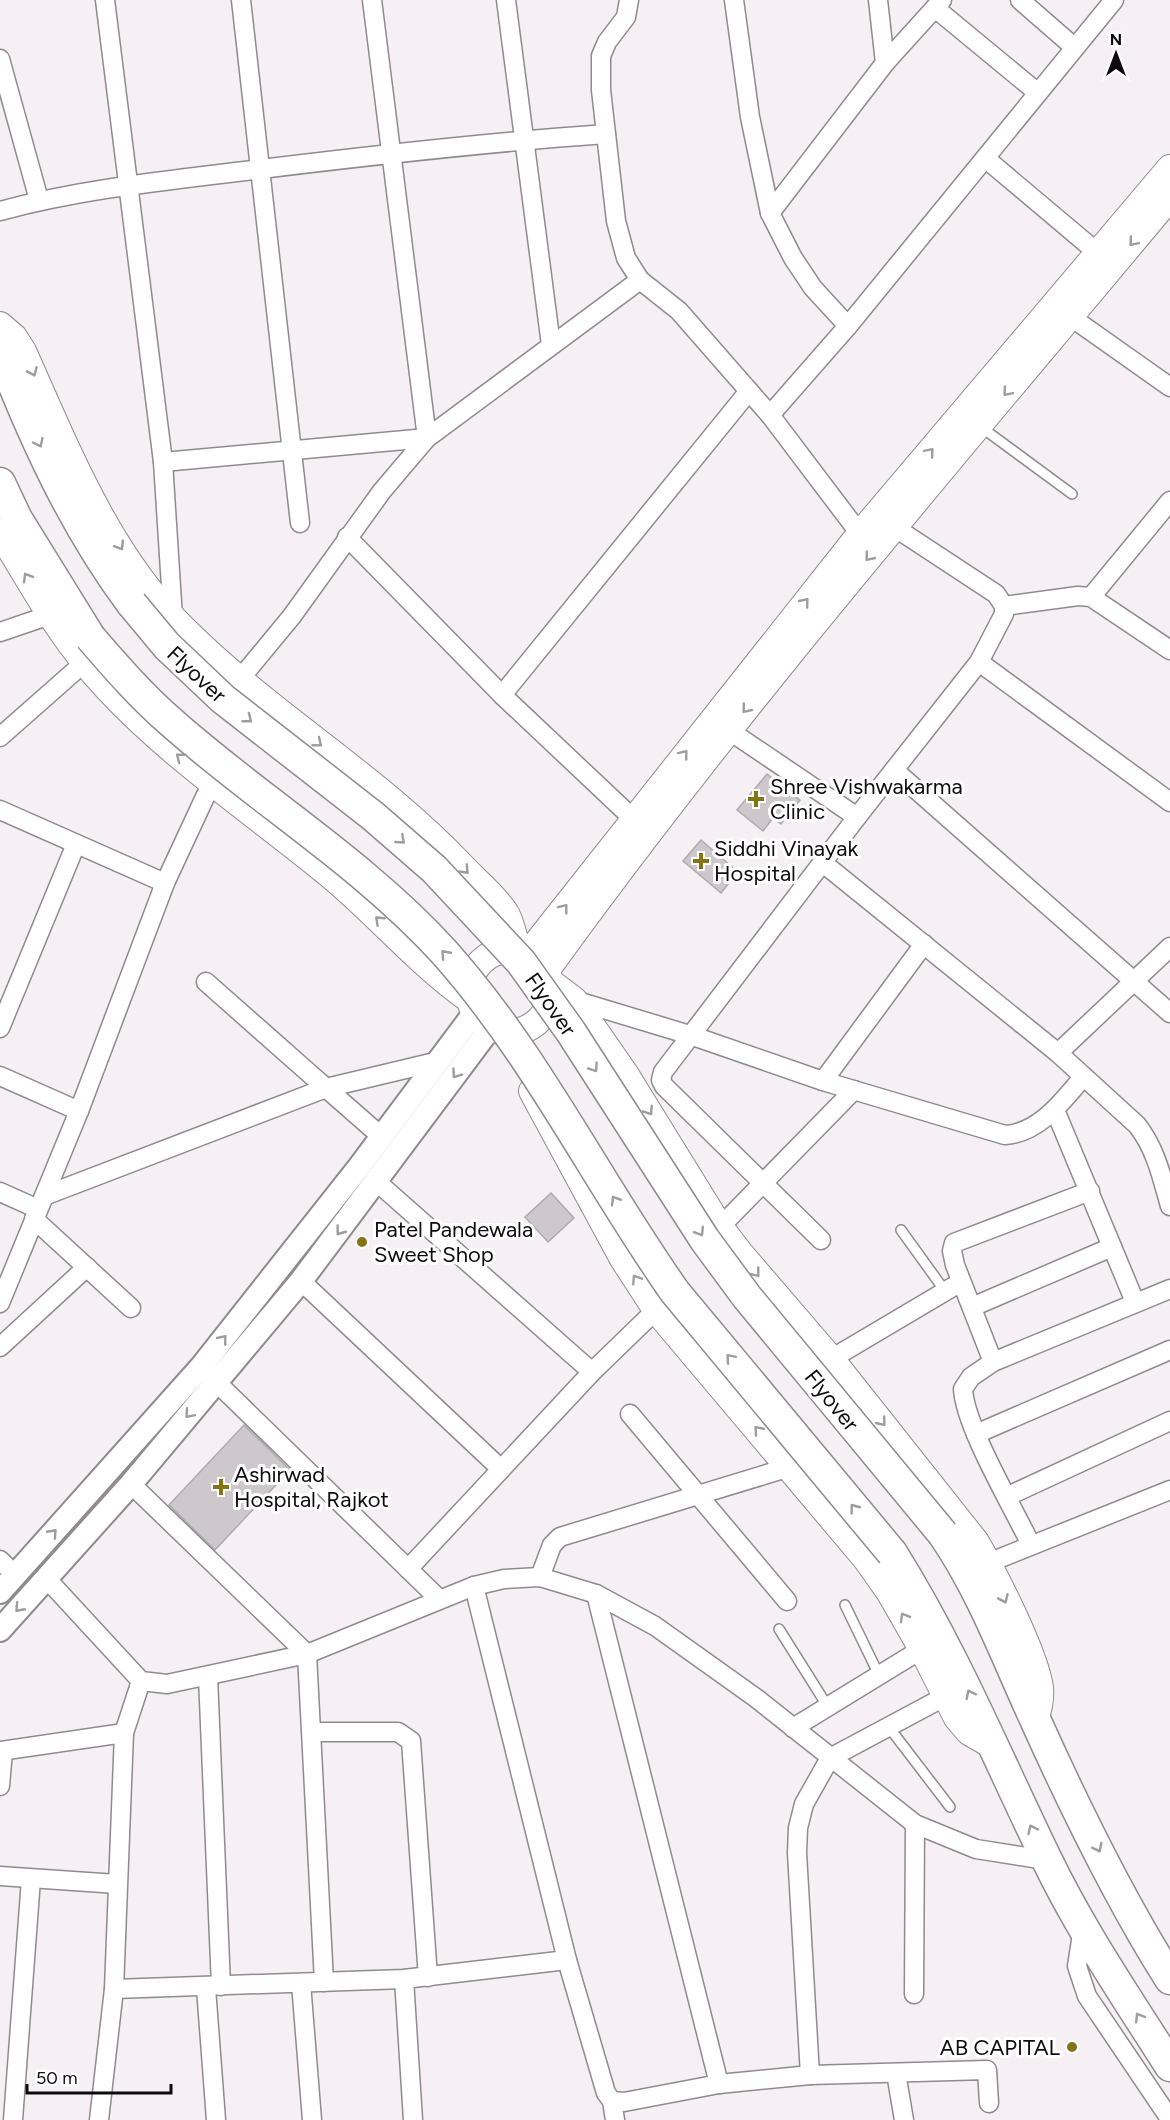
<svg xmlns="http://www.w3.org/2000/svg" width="1170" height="2120" font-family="Figtree,sans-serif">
<rect width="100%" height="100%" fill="#f6f0f4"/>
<g fill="#cec8cd" stroke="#b0aaaf" stroke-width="1.5">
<path d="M767,774L800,800L781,824L773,818L763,831L737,810Z"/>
<path d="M701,840L738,872L721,893L683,861Z"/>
<path d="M551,1193L574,1218L548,1242L525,1217Z"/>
<path d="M244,1425L290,1470L215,1550L169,1505Z"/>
</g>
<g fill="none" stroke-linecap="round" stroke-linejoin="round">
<defs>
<g id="service">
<path d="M981,427L1072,494"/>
<path d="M901,1230L945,1291"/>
<path d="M845,1605L879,1675"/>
<path d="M779,1629L828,1707"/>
<path d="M888,1726L950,1807"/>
</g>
<g id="minor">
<path d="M105,0L163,462L173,618"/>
<path d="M241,0L300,523"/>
<path d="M506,0L551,345"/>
<path d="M629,0L626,17L607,42L601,56V90L616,221L626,258L640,280L679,311L770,415L860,534"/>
<path d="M734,0L750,117L770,213L793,258L813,288L848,326"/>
<path d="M878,0L885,63"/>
<path d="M1020,0L1074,47"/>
<path d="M935,8L1038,93"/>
<path d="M0,59L39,200"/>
<path d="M985,158L1099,254"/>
<path d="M0,211C85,188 173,180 261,169C376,155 490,142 606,134"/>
<path d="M770,213L885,63L942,0"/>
<path d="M1061,310L1170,387"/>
<path d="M770,415L848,326L1114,0"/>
<path d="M163,462L427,438L372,0"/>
<path d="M347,537L502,695L643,828"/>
<path d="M1091,597L1170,501"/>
<path d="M1004,606L1078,596L1091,597L1170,650"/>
<path d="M0,632L50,615"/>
<path d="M979,662L1170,802"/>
<path d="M240,679L292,616L382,491L427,438L640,280"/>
<path d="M502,695L749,391"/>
<path d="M721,725L857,817"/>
<path d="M0,737L85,662"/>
<path d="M894,770L1170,1013"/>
<path d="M0,810L165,883"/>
<path d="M823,863L1058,1053L1137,1125C1156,1149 1162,1178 1170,1206"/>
<path d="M206,982L326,1088L439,1061"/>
<path d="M574,1000L693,1036L823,1081L1005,1135C1039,1133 1063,1101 1083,1077"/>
<path d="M0,1028L76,844"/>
<path d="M1058,1053L1170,947"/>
<path d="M0,1076L79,1111"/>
<path d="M823,1081L924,944"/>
<path d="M1055,1110L1135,1302"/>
<path d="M377,1182L592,1372"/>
<path d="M0,1192L38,1209"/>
<path d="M44,1196L326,1088L382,1137"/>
<path d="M34,1219L131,1308"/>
<path d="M720,1227L854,1090"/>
<path d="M821,1240L664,1086L661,1080L663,1072L857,817L979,662L1004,614V606L996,594L885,521"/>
<path d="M301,1281L501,1469"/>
<path d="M0,1303L79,1111L165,883L212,782"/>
<path d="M972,1307L1112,1247"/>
<path d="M0,1347L87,1267"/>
<path d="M831,1359L961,1282"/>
<path d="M993,1362L955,1265L952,1251L954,1243L1090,1191"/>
<path d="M208,1374L439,1599"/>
<path d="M630,1414L787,1601"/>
<path d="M976,1434L1170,1350"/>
<path d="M131,1484L307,1654L324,1982"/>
<path d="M1008,1496L1170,1421"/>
<path d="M1031,1545C1013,1507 965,1427 963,1389L971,1377L993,1362L1170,1289"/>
<path d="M0,1560L15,1575"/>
<path d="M988,1563L1170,1490"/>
<path d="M408,1569L592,1372L656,1310"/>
<path d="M540,1577L552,1545L560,1537L790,1467"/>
<path d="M46,1578L141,1681L167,1684L307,1654L474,1586L504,1579L540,1577L596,1594L655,1626L756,1698L915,1824L976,1849L1046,1860"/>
<path d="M474,1586L567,1960L606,2093L612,2101L624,2102L719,2084L810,2075L987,2070L989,2103"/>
<path d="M596,1594L719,2084"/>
<path d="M208,1677L221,1986"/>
<path d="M793,1728L922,1649"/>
<path d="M312,1732H398L411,1741L428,1977"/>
<path d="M0,1751L124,1733"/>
<path d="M0,1786L3,1751"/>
<path d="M0,1876L117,1884"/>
<path d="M1083,1928L1077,1966L1087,1996L1170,2119"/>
<path d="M404,1979L413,2120"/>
<path d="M301,1983L312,2120"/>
<path d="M206,1988L216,2120"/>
<path d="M114,1989L404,1979L567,1960"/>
<path d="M914,1994L915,1824"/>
<path d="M896,2073L904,2120"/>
<path d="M810,2075L797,1853L798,1828L804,1804L830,1758L946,1696"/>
<path d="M612,2101L615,2120"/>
<path d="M13,2120L31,1879"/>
<path d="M99,2120L114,1989L124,1733L141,1681"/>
</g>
<g id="tertiary">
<path d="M0,1592L201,1367L359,1167L475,1012"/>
<path d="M0,1630L131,1484L301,1281L491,1027"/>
</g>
<g id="secondary">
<path d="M0,325L14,337L23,351C66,447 108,556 186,631C272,716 379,778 462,866C476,881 494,895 505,912C512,922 514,939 518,951"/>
<path d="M0,532C33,587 64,643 108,689C174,760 256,814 331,876C379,916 419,964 470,1000"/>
<circle cx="510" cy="991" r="41"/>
<path d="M528,954L860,534L1170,168"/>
<path d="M546,971C740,702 958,452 1170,197"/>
<path d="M550,982L574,1000L626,1075L720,1227L740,1253L831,1359L976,1542C994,1573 1036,1655 1040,1688C1041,1700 1039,1709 1035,1720"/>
<path d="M532,1091L623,1259L656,1310L866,1559L890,1593L922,1649L957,1718L969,1732L995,1747"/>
</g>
<g id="trunk">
<path d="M0,351C34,439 75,528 132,604"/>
<path d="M0,483L17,519L90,637"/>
<path d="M943,1534C982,1591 1005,1654 1034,1717C1074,1806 1118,1897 1170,1979"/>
<path d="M892,1553C953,1650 996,1755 1046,1858C1081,1931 1127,1998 1170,2066"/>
</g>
</defs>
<use href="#service" stroke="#908a8e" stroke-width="12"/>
<use href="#minor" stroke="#908a8e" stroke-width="21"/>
<use href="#tertiary" stroke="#908a8e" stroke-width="26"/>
<use href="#secondary" stroke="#908a8e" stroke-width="28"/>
<use href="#trunk" stroke="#908a8e" stroke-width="33"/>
<use href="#service" stroke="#fff" stroke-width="9"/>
<use href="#minor" stroke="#fff" stroke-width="18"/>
<use href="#tertiary" stroke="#fff" stroke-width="22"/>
<use href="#secondary" stroke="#fff" stroke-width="26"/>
<use href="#trunk" stroke="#fff" stroke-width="30"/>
<defs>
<g id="trunk-bridge">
<path d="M132,604L167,646L223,699L373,816L434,869L521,962L571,1032L705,1240L747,1297L943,1534"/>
<path d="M90,637C116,667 141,696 171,722C260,801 363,863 444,952C536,1055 596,1180 675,1292L892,1553"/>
</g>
</defs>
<use href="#trunk-bridge" stroke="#908a8e" stroke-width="33" stroke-linecap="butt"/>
<use href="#trunk-bridge" stroke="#fff" stroke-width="30"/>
</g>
<defs><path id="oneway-chevron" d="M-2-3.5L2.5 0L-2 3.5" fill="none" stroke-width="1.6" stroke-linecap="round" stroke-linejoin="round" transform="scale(1.5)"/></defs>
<g stroke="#9e9d9e">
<use href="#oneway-chevron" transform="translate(1133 242) rotate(130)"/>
<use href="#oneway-chevron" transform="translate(33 372) rotate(66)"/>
<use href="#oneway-chevron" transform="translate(1007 392) rotate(130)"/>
<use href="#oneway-chevron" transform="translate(39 443) rotate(65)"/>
<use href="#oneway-chevron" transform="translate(930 452) rotate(-50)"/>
<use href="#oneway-chevron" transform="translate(120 546) rotate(58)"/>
<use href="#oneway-chevron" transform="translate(869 557) rotate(129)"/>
<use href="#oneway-chevron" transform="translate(27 577) rotate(-121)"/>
<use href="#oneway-chevron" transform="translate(805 602) rotate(-51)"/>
<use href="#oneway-chevron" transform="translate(746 709) rotate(129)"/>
<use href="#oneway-chevron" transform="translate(248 719) rotate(38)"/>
<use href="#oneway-chevron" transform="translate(318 743) rotate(39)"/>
<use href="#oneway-chevron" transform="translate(684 754) rotate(-52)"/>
<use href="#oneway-chevron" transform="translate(180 757) rotate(-142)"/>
<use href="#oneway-chevron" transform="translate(401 840) rotate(41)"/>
<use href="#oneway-chevron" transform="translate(465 870) rotate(47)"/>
<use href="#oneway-chevron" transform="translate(564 908) rotate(-52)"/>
<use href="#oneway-chevron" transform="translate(379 920) rotate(-137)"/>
<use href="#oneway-chevron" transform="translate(445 954) rotate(-132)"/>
<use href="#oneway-chevron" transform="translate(594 1068) rotate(56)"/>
<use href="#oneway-chevron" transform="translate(456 1074) rotate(126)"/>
<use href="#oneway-chevron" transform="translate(649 1111) rotate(57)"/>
<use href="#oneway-chevron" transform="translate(615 1200) rotate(-121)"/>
<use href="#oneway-chevron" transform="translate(340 1231) rotate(127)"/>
<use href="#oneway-chevron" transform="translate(700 1232) rotate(58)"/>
<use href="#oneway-chevron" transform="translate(756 1273) rotate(51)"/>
<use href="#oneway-chevron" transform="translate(636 1279) rotate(-123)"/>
<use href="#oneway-chevron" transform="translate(223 1339) rotate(-51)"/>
<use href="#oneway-chevron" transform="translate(730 1358) rotate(-131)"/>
<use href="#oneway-chevron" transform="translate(189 1414) rotate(131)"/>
<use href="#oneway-chevron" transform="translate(882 1422) rotate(51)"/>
<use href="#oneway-chevron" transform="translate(758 1430) rotate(-131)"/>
<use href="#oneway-chevron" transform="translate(854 1508) rotate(-127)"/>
<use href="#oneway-chevron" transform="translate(53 1533) rotate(-48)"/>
<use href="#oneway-chevron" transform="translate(1004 1599) rotate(66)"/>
<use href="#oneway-chevron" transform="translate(19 1608) rotate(132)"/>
<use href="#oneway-chevron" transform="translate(904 1617) rotate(-120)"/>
<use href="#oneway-chevron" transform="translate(970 1694) rotate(-117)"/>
<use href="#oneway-chevron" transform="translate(1032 1829) rotate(-115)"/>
<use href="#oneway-chevron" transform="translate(1098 1848) rotate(63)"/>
<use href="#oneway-chevron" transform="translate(1139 2017) rotate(-122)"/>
</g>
<g fill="#837416" stroke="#fff" stroke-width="2">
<path d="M753 790h6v6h6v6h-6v6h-6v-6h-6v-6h6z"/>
<path d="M698 852h6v6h6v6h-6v6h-6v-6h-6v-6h6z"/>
<circle cx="362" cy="1242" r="6"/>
<path d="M218 1478h6v6h6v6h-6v6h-6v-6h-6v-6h6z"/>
<circle cx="1072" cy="2047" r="6"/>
</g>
<g text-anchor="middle" stroke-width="6" stroke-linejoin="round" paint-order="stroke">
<g font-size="22" fill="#0d0b0d" stroke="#fff">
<text transform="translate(197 674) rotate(43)" y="8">Flyover</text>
<text transform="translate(551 1004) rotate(55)" y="8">Flyover</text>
<text transform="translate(832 1400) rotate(51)" y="8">Flyover</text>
</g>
<g font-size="22" fill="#0d0b0d" stroke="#fff" text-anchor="start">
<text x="770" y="794">Shree Vishwakarma<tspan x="770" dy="25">Clinic</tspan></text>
<text x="714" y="856">Siddhi Vinayak<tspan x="714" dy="25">Hospital</tspan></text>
<text x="374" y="1237">Patel Pandewala<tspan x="374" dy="25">Sweet Shop</tspan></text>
<text x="234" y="1482">Ashirwad<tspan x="234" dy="25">Hospital, Rajkot</tspan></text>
<text x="1060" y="2055" text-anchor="end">AB CAPITAL</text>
</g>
</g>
<g transform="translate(1116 54)" stroke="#ffffff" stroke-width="4.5" paint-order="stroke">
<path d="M0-4.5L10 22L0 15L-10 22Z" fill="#0d0b0d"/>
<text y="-9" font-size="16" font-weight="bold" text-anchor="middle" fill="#0d0b0d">N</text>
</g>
<path d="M27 2084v9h144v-9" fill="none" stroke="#0d0b0d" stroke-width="3"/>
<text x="36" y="2084" font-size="18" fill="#0d0b0d" stroke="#ffffff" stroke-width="4.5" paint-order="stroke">50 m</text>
</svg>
